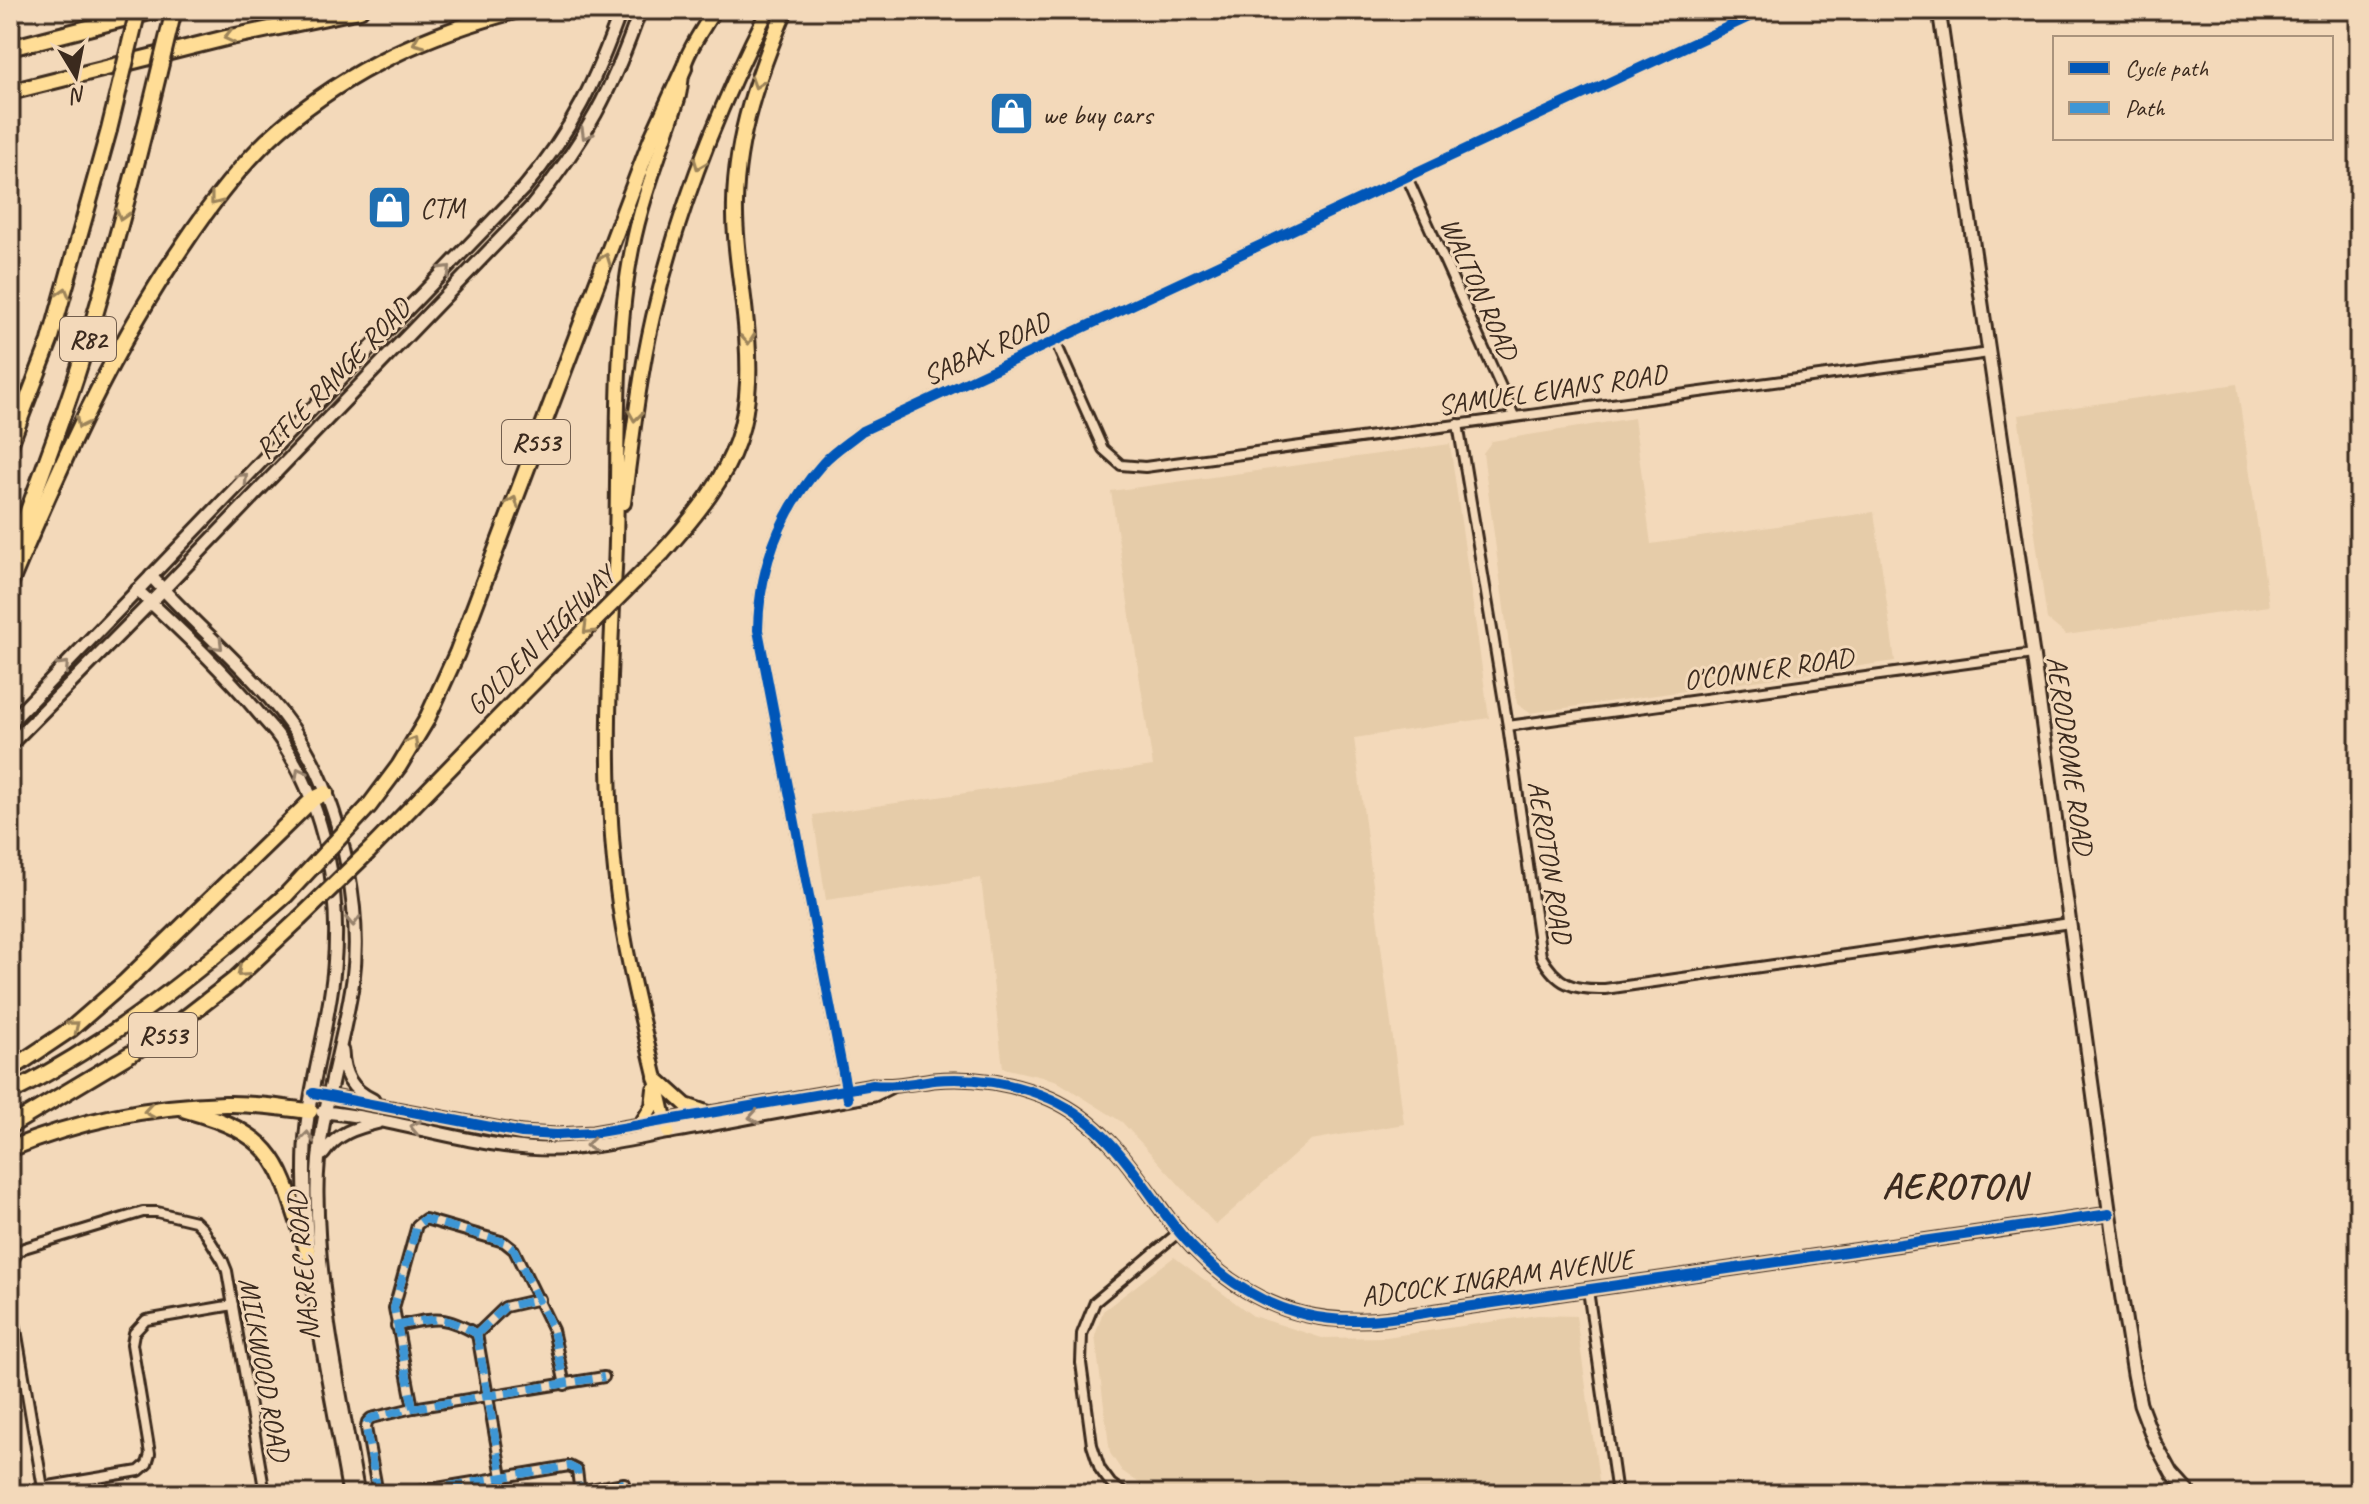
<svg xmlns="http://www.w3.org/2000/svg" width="2369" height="1504" font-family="Caveat,sans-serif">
<rect width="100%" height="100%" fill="#f3d9ba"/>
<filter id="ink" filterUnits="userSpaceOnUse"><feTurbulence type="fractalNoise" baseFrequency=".0125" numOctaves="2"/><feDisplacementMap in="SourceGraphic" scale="16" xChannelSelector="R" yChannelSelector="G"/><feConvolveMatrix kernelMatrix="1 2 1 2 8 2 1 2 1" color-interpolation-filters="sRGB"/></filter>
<g filter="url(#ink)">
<g fill="#e6cca9">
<path d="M2237,384L2269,606L2066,635L2047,619L2018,415Z"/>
<path d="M1634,418L1651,544L1874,512L1895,661L1530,713L1517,704L1483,453L1492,441Z"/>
<path d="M1450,444L1489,718L1354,738L1404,1124L1311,1140L1216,1225L1122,1122L1055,1080L1003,1068L981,878L826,900L813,815L1153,766L1111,491Z"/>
<path d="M1174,1257L1253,1316L1322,1338L1386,1337L1538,1315L1576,1316L1600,1487L1595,1494H1155L1122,1471L1110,1453L1095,1336L1103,1311Z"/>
</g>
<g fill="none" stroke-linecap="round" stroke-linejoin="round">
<defs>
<g id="street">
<path d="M1407,177L1514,416"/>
<path d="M1055,341L1103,449L1121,465L1145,467L1989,353"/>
<path d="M1458,424L1508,726L1541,956C1557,985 1573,990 1605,989L2070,923"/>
<path d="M1508,726L2033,654"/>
<path d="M847,1095L758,630C759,567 781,510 823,463C834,451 850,441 862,431L1764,10"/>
<path d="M10,1265L18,1252L24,1248L143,1212H157L195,1221L203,1229L223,1261L227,1271L265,1494"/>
<path d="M1588,1290L1617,1494"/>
<path d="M10,1294L44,1494"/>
<path d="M396,1326C435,1318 442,1314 477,1334"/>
<path d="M477,1334L505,1494"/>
<path d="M477,1334L505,1307L540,1299"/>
<path d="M413,1408L394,1308L417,1225L425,1219L504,1242L514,1250L553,1330L565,1385"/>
<path d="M43,1487L139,1471L147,1464L150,1454L132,1344L134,1333L146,1320L233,1305"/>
<path d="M378,1494L366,1428L367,1422L371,1418L413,1408L604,1377"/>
<path d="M401,1494L569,1466L577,1470L580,1494"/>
<path d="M562,1494L624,1483"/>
<path d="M1125,1494L1111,1484L1100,1469L1092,1445L1081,1363L1082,1334L1095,1302L1179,1232"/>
</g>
<g id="secondary">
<path d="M1939,10L2033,654L2117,1268L2134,1374L2140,1404L2154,1441L2172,1474L2190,1494"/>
<path d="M151,576C205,638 275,687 313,762C343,822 362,913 353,980C343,1051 316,1121 317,1194C318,1295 341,1395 358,1494"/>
<path d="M137,590C179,628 220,667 256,710C265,721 276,731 283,743C325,808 341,891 334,968C329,1028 308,1087 305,1147C300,1262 330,1381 349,1494"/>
<path d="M10,723L524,188C573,130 596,80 621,10"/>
<path d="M10,745L163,590L532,206C584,144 614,86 640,10"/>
<path d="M342,1051C343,1074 351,1090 373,1100"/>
<path d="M313,1093L522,1133L557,1135L593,1133L873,1085C894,1087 912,1083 933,1080C972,1076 1015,1083 1051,1099C1104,1123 1133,1170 1165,1214C1210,1276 1273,1320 1352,1320C1379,1321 1405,1316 1431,1312L2109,1214"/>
<path d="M322,1112C400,1118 476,1150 556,1149C597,1148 637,1138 676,1131C742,1119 808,1106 874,1095L890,1087"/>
<path d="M323,1154C337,1133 355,1128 379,1122"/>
</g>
<g id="primary">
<path d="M624,503C632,441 639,378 653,317C678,209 718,108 768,10"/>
<path d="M655,1077L686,1105L709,1113"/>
<path d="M641,1124L652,1106L654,1089"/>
<path d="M668,1132C651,1051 627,972 617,889C604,783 609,676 615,569C620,466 612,349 632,249C642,197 662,149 678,99C681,89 681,79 683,69C688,49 704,28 714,10"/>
</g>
<g id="highway">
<path d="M10,48L158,10"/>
<path d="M10,92L226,38L360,10"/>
<path d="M10,445L50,341L109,130"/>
<path d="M662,553C740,467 758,422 744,306C740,271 734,237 735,203C736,135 759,72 785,10"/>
<path d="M10,560C32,499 56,438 76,377C104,290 127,201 149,113"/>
<path d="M10,584C60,466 111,350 184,244C212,202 243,161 281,128C351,68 430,33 518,10"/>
<path d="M369,806L399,766L426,721L457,653L651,140L684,68"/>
<path d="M368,852L515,701"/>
<path d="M10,1070L71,1029L125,982L313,799L326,793"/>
<path d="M10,1093C113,1041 200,971 286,895"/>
<path d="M186,1110C282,1137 279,1165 308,1253"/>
<path d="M10,1126L167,1032L234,980L299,919"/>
<path d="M10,1149C77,1121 152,1106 225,1104C253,1103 282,1108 310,1111"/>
</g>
</defs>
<use href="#street" stroke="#3b2a1e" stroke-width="14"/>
<use href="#secondary" stroke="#3b2a1e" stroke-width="17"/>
<use href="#primary" stroke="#3b2a1e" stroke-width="18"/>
<use href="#highway" stroke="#3b2a1e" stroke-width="20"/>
<use href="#street" stroke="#f3d9ba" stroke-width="8"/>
<use href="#secondary" stroke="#f3d9ba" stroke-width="11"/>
<use href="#primary" stroke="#ffdd96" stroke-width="12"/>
<use href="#highway" stroke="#ffdd96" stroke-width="14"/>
<defs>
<g id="highway-bridge">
<path d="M149,113L174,10"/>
<path d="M109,130L138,10"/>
<path d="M515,701L662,553"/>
<path d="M286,895L369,806"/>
<path d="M299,919L368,852"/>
</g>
</defs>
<use href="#highway-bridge" stroke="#3b2a1e" stroke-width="20" stroke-linecap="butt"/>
<use href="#highway-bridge" stroke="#ffdd96" stroke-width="14"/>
<g stroke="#3e96d5" stroke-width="8" stroke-dasharray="16 8" stroke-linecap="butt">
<path d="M396,1326C435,1318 442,1314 477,1334"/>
<path d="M477,1334L505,1494"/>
<path d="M477,1334L505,1307L540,1299"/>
<path d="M413,1408L394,1308L417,1225L425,1219L504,1242L514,1250L553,1330L565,1385"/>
<path d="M378,1494L366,1428L367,1422L371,1418L413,1408L604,1377"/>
<path d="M401,1494L569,1466L577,1470L580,1494"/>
<path d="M562,1494L624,1483"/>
</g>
<defs>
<g id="cycleway">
<path d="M313,1093L522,1133L557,1135L593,1133L873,1085C894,1087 912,1083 933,1080C972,1076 1015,1083 1051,1099C1104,1123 1133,1170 1165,1214C1210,1276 1273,1320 1352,1320C1379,1321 1405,1316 1431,1312L2109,1214"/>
<path d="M848,1099L758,630C759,567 781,510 823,463C834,451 850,441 862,431L1764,10"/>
</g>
</defs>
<use href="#cycleway" stroke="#f3d9ba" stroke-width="15"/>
<use href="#cycleway" stroke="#0057b8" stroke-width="10"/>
</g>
<defs><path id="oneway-chevron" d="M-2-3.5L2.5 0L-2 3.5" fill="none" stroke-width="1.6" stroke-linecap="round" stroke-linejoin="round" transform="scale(2)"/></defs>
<g stroke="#9d845a">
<use href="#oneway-chevron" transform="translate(229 37) rotate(167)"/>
<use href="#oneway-chevron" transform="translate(418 42) rotate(157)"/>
<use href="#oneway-chevron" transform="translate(757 83) rotate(108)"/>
<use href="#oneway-chevron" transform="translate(699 164) rotate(111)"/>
<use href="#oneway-chevron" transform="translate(215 200) rotate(128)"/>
<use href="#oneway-chevron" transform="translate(122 215) rotate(106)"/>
<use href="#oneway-chevron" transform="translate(605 259) rotate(-69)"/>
<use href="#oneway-chevron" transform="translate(64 293) rotate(-74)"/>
<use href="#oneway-chevron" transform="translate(748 339) rotate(85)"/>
<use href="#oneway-chevron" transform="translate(635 416) rotate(98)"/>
<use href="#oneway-chevron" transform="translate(81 423) rotate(116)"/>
<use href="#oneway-chevron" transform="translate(513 502) rotate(-69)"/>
<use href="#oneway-chevron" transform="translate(588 629) rotate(135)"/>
<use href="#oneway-chevron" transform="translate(413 742) rotate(-59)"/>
<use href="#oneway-chevron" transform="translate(242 972) rotate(138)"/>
<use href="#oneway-chevron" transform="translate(74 1026) rotate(-39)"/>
<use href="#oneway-chevron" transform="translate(149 1111) rotate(171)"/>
</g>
<g stroke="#97826c">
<use href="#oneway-chevron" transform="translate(586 134) rotate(120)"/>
<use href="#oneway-chevron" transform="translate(446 270) rotate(-45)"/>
<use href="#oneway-chevron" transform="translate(243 478) rotate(-46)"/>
<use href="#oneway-chevron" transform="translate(218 645) rotate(45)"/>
<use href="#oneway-chevron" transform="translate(64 666) rotate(-47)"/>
<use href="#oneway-chevron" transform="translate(300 773) rotate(-118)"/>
<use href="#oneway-chevron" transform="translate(353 921) rotate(87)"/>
<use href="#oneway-chevron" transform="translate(754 1117) rotate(170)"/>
<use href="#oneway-chevron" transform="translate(415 1127) rotate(-168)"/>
<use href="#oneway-chevron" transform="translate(307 1137) rotate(-83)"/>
<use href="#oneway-chevron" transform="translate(591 1145) rotate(174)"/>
</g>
</g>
<defs>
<symbol id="shop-square" viewBox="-11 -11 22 22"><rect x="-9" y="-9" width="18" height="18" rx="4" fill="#1f6fb2" stroke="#f3d9ba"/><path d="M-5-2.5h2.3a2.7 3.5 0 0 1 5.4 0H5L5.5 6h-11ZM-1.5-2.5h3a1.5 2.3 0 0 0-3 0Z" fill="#fff"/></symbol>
</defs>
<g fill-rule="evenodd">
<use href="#shop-square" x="986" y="88" width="51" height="51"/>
<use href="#shop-square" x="364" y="182" width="51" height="51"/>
</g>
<g text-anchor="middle" stroke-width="6" stroke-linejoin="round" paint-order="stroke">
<g fill="#f3d9ba" stroke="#725e4d" stroke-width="2">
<rect x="60" y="317" width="56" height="44" rx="6"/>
<rect x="502" y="420" width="68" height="44" rx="6"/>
<rect x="129" y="1013" width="68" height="44" rx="6"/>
</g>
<g font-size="26" font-weight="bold" fill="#3b2a1e">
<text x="88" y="348">R82</text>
<text x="536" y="451">R553</text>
<text x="163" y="1044">R553</text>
</g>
<g font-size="28" fill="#3b2a1e" stroke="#f3d9ba" text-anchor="start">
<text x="1042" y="124">we buy cars</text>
<text x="420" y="217">CTM</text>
</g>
<g font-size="28" fill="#3b2a1e" stroke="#f3d9ba">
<text transform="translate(1480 288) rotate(66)" y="10">WALTON ROAD</text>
<text transform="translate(986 348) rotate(-25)" y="10">SABAX ROAD</text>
<text transform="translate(332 378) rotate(-46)" y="10">RIFLE RANGE ROAD</text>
<text transform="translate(1552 389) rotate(-8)" y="10">SAMUEL EVANS ROAD</text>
<text transform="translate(540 640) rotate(-45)" y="10">GOLDEN HIGHWAY</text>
<text transform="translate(1768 668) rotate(-8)" y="10">O'CONNER ROAD</text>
<text transform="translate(2071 755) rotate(82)" y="10">AERODROME ROAD</text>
<text transform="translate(1551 862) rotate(81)" y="10">AEROTON ROAD</text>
<text transform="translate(302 1266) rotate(-95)" y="10">NASREC ROAD</text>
<text transform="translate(1497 1277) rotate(-8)" y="10">ADCOCK INGRAM AVENUE</text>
<text transform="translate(265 1369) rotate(80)" y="10">MILKWOOD ROAD</text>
</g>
<g font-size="36" font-weight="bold" letter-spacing="2" fill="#3b2a1e" stroke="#f3d9ba">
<text x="1955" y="1198">AEROTON</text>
</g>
</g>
<rect width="2369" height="1504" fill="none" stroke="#f3d9ba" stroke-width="40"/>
<rect x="20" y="20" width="2329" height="1464" fill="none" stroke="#3b2a1e" stroke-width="3" filter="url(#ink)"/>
<rect x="2053" y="36" width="280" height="104" fill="#f3d9ba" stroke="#a9937c" stroke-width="2"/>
<rect x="2069" y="62" width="40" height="12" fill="#0057b8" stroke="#a9937c" stroke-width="2"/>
<text x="2125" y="76" font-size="24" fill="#3b2a1e">Cycle path</text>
<rect x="2069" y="102" width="40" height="12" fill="#3e96d5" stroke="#a9937c" stroke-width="2"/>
<text x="2125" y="116" font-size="24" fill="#3b2a1e">Path</text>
<g transform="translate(76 76) rotate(170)" stroke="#f3d9ba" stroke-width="6" paint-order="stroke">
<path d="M0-6L14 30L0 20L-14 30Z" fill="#3b2a1e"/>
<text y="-12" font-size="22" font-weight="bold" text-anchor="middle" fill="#3b2a1e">N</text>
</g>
</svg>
